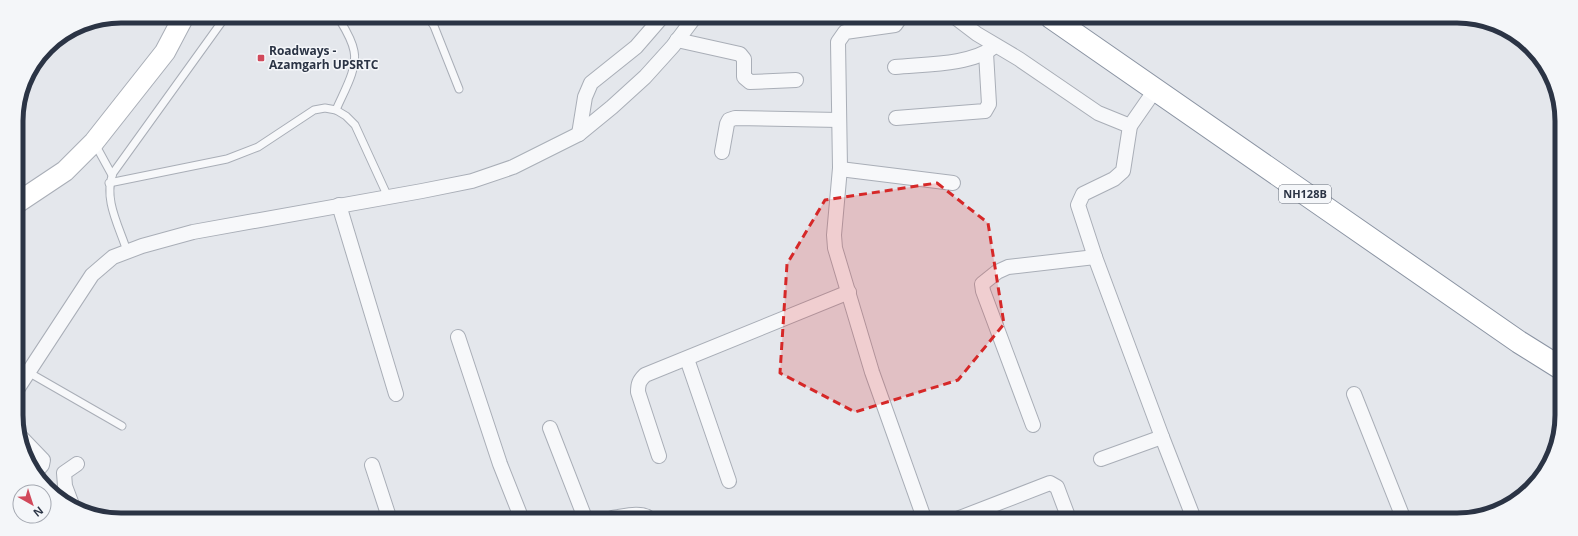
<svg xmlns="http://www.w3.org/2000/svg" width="1578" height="536" font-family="'Open Sans',sans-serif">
<rect width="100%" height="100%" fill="#e4e7ec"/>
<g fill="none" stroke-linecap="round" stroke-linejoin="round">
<defs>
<g id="lane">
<path d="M428,17L434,26L459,89"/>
<path d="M336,110C343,93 358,69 354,51C352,39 344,27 338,17"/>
<path d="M95,144L112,175"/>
<path d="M109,183L227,159L258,147L314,110L325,108L336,110L346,116L355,125L388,197"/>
<path d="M127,251C119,226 103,199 113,173L226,16"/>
<path d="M28,372L122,426"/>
</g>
<g id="street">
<path d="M900,18L895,25L845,32L838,42L840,168L834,235L835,248L872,372L924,518"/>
<path d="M956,18L977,34L1019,59L1098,113L1130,126"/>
<path d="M677,40L740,54L744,59V77L750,82L796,80"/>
<path d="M895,67C922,64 971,65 992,48"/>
<path d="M896,118L985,111L989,104L986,53"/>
<path d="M579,134L585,97L591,83L636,47L662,17"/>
<path d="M722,152L727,124L729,120L735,118L839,120"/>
<path d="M840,169L953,183"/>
<path d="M339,205L396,394"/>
<path d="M1095,257L1162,437L1101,459"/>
<path d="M458,337L500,464L521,517"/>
<path d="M687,359L729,481"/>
<path d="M18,388L92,275L113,257L142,246L193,232L422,191L472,181L513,167L579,134L612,107L645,77L673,46L694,18"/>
<path d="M1354,394L1404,520"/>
<path d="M1033,425L983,291L982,284L997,272L1008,267L1095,257L1078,205L1083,194L1114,179L1123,171L1130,126L1155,90"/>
<path d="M550,428L585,518"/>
<path d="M18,434L43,460L42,465L36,472"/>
<path d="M1162,437L1194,519"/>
<path d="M659,456L638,392C638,384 639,381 645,375L849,292"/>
<path d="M372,465L389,517"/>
<path d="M71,502L65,486L64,473L77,464"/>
<path d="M612,518C622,517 640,511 649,518"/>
<path d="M957,519L1050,483L1057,487L1069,519"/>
</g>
<path id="secondary" d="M17,203L65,171L94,142L165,52L184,16"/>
<path id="highway" d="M1052,18L1519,342L1559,367"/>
</defs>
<use href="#lane" stroke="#a9aeb7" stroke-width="9"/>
<use href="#street" stroke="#a9aeb7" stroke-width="16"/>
<use href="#secondary" stroke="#a9aeb7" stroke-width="22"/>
<use href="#highway" stroke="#8b94a3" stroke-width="24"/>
<use href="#lane" stroke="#f7f8fa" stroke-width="7"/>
<use href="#street" stroke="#f7f8fa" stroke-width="14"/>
<use href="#secondary" stroke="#fff" stroke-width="20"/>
<use href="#highway" stroke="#fff" stroke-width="22"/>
</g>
<path fill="#d62828" fill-opacity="0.2" stroke="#d62828" stroke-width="3" stroke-dasharray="8 5" stroke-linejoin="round" d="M937,183L988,223L1004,324L958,380L855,412L780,373L787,264L825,200Z"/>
<rect fill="#d1495b" stroke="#f4f6f9" stroke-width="1.5" x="257" y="54" width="8" height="8" rx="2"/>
<g text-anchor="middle" stroke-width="3" stroke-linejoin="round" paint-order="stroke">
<rect fill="#f4f6f9" stroke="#676e7b" stroke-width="1" x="1279" y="185" width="52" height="18" rx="3"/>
<g font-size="11" font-weight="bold" fill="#2b3445">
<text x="1305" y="198">NH128B</text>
</g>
<g font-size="12" font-weight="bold" fill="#2b3445" stroke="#f4f6f9" text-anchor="start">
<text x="269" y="55">Roadways -<tspan x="269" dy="14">Azamgarh UPSRTC</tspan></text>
</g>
</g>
<path d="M0 0H1578V536H0ZM121 23H1457A98 98 0 0 1 1555 121V415A98 98 0 0 1 1457 513H121A98 98 0 0 1 23 415V121A98 98 0 0 1 121 23Z" fill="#f4f6f9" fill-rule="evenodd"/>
<path fill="none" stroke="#2b3445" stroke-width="5" d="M121 23H1457A98 98 0 0 1 1555 121V415A98 98 0 0 1 1457 513H121A98 98 0 0 1 23 415V121A98 98 0 0 1 121 23Z"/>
<g transform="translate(32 504) rotate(141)"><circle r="19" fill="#f4f6f9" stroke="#a4a8b1"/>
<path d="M0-3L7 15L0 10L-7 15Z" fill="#d1495b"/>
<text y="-6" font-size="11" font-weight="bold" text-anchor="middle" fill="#2b3445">N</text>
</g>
</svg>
